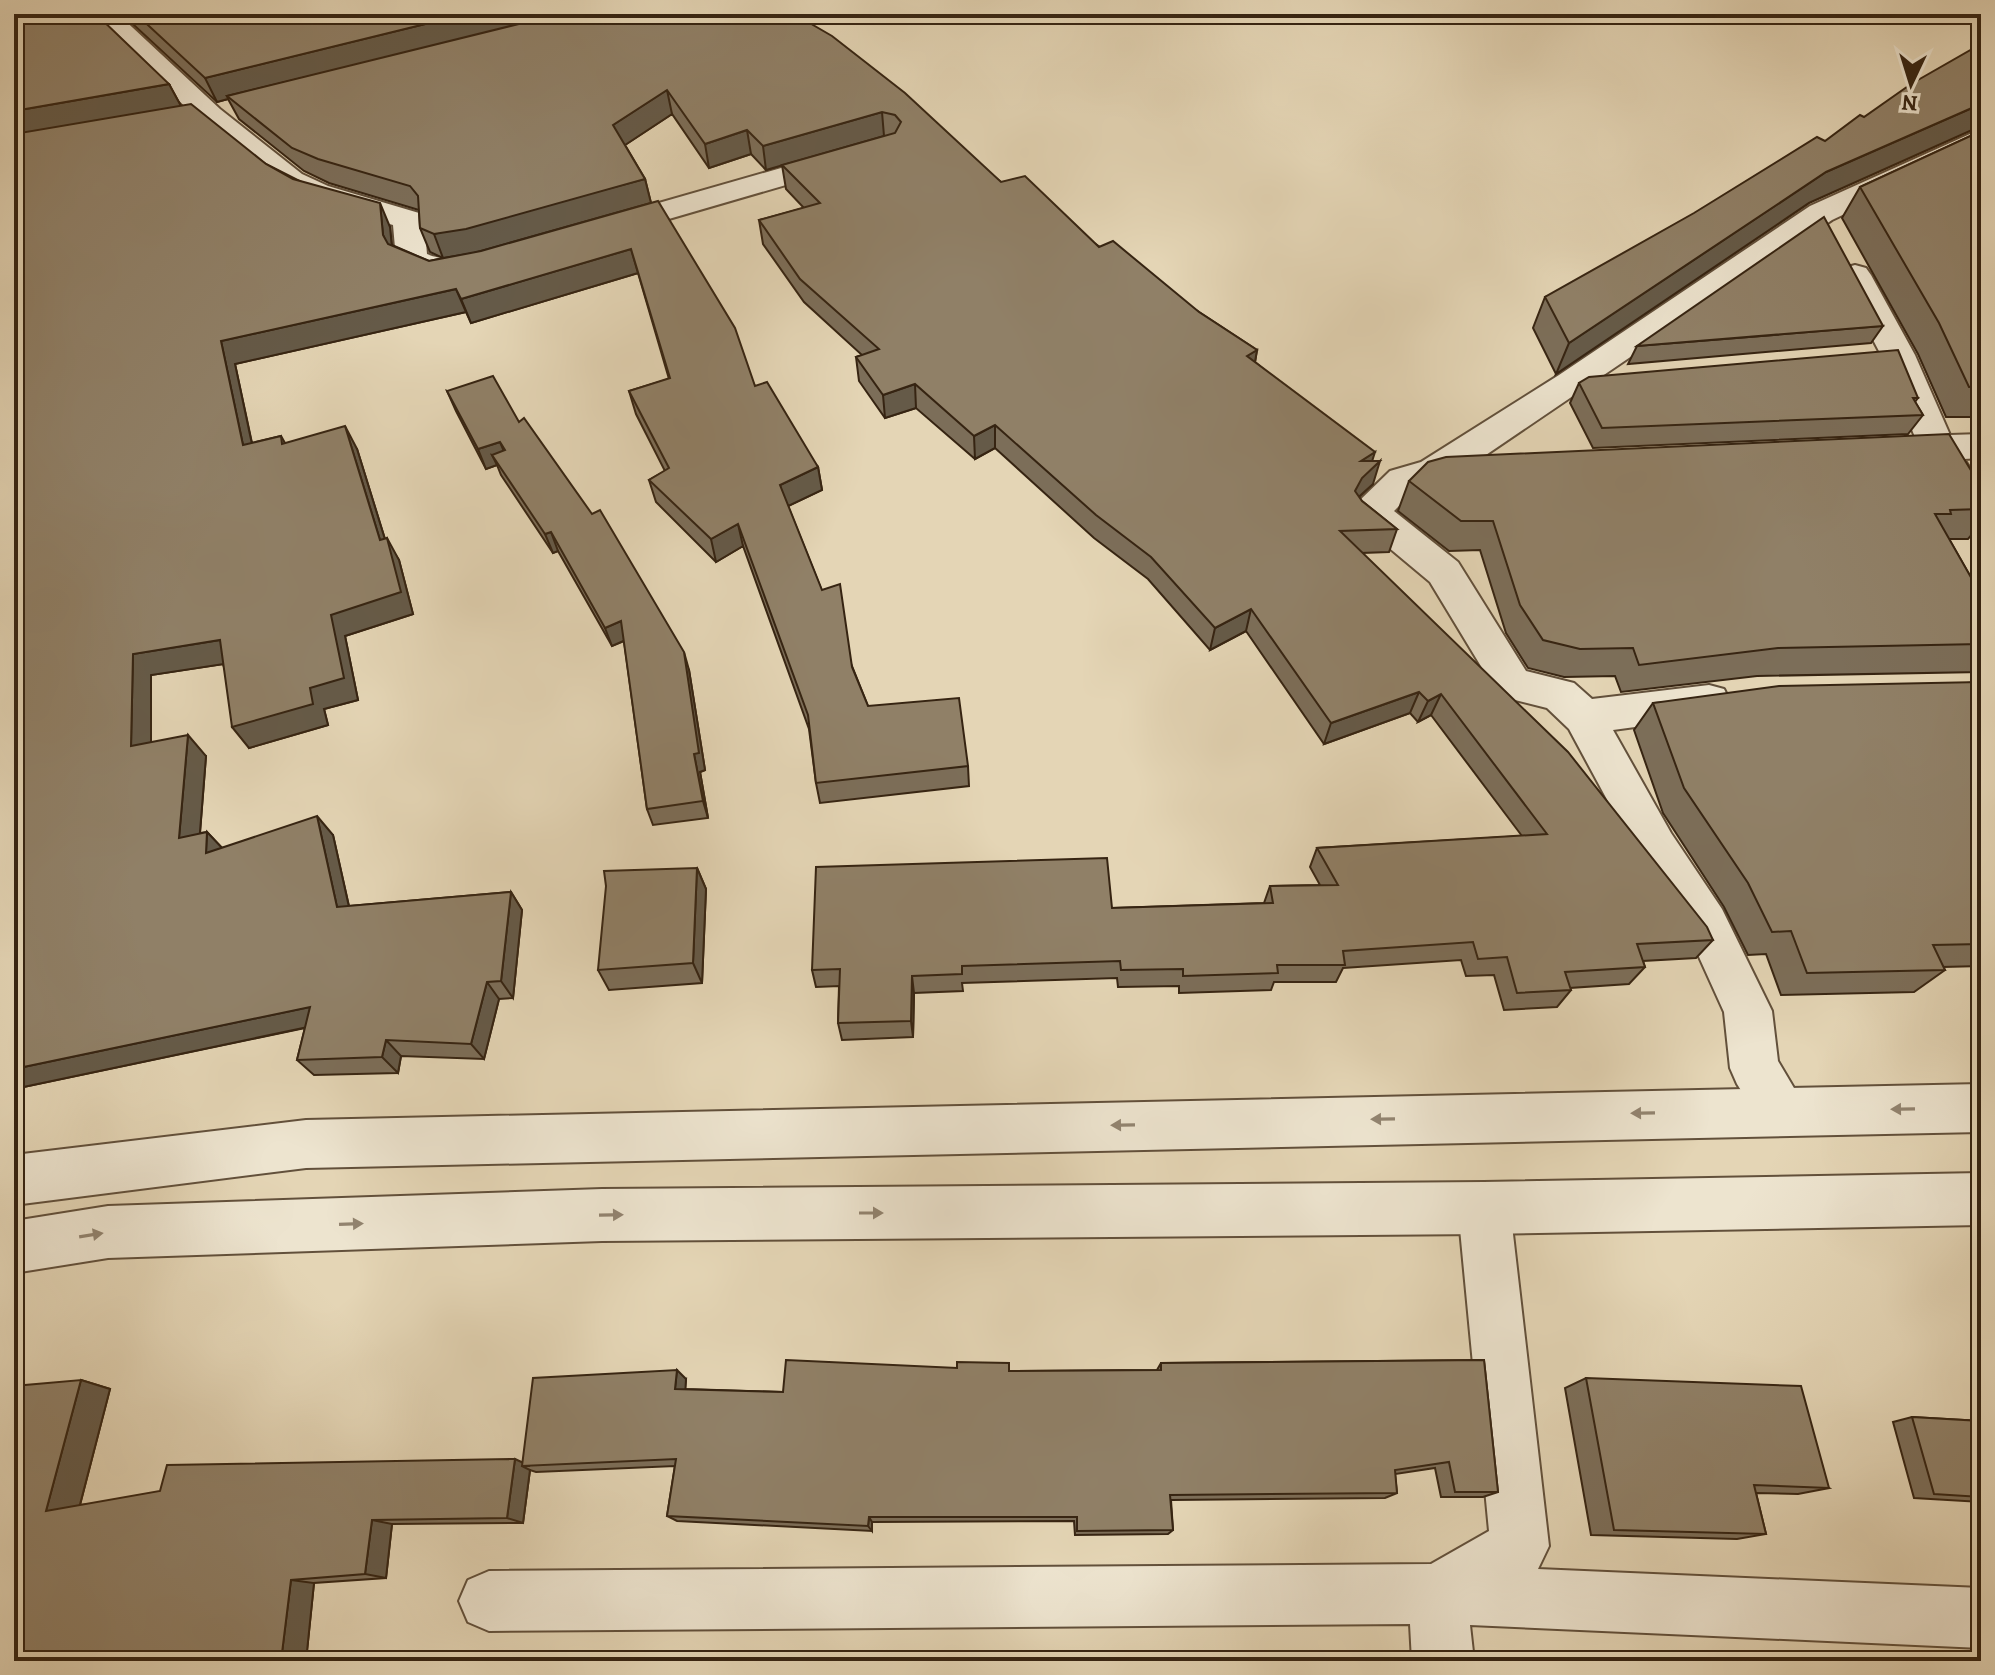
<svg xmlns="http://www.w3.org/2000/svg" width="1995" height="1675" font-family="Alegreya,serif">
<rect width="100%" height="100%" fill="#e4d5b5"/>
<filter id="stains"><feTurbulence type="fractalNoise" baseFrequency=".0025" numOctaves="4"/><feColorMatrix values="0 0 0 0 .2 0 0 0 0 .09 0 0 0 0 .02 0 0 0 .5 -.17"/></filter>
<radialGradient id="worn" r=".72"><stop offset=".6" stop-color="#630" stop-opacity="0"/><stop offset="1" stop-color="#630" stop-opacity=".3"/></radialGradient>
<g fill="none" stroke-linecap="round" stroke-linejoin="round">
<defs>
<g id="minor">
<path d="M89,14H118L220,109L302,174L328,186L419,213L424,220L427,254C445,262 457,255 474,260L479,267L474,274L439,282L401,266L396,259L393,225L306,200L280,186L200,121Z"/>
<path d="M1981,129V149L1832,220L1480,459L1485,460L1490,469L1485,478L1416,489L1394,511L1458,562L1526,671L1574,683L1592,699L1709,685L1724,689L1730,701L1724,713L1709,717L1613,730L1671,833L1722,909L1772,1011L1778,1061L1807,1110L1800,1127L1782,1134L1764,1127L1737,1084L1730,1068L1724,1012L1690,937L1639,859L1569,729L1547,708L1499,696L1430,582L1357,521L1351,512L1357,503L1390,471L1421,462L1559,375L1810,206Z"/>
<path d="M840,151L851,154L855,160L851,166L607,237L596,235L591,228L596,221Z"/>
<path d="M1855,265L1866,268L1871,275L1915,355L1950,435L1981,434V458L1964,459L1981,486V529L1968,526L1928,461L1896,462L1883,459L1878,450L1883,441L1915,437L1881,355L1839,275L1844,268Z"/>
<path d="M1484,1182L1502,1190L1510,1208L1549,1546L1538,1569L1981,1588V1648L1470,1625L1474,1661H1412L1410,1624L489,1631L468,1622L459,1601L468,1580L489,1571L1431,1564L1489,1531L1458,1208L1466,1190Z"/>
</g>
<g id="tertiary">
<path d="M1981,1084V1132L306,1168L14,1205V1155L306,1120Z"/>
<path d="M1981,1173V1225L1484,1234L602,1241L108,1258L14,1273V1221L108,1206L602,1189L1484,1182Z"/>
</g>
</defs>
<use href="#minor" stroke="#62503b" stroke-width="4"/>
<use href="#tertiary" stroke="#62503b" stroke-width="4"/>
<use href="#minor" fill="#ede4cf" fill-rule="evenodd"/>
<use href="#tertiary" fill="#ede4cf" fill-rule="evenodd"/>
</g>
<g fill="#7c6e59" stroke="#362412" stroke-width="2">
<path d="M14,14L169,84L181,106L266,164L390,227L392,245L429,261L443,258L430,252L420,228L419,210L329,183L304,171L239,119L228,99L217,102L122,14H794L1001,182L1257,350L1255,362L1372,461L1373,484L1359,497L1362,501L1397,529L1389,552L1362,553L1713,940L1696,958L1643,961L1645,967L1629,984L1570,988L1571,990L1557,1007L1504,1010L1494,975L1466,976L1461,960L1343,968L1336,982H1274L1271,990L1179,993V986L1118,987L1117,978L962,983L963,991L914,993L913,1037L842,1040L838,1023L839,986L816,987L812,970L1112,908L1264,903L1270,886L1320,885L1310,867L1317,848L1522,836L1431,715L1418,722L1410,713L1324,744L1246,631L1210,650L1148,579L1094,538L995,448L975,459L916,408L885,418L859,381L856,357L862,355L804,302L763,244L759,220L804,208L786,189L782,165L766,170L751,154L709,168L672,114L625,145L645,179L651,203L755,386L818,467L822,490L788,506L868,706L968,766L969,786L820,803L816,783L809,729L743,546L716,562L656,502L649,480L665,471L636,414L629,391L669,379L638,273L471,323L466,312L235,364L252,443L281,436L285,443L357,449L385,539L399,560L413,614L345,636L358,700L324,709L328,725L249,748L223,664L151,675V742L206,756L200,833L207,832L222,848L333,835L349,906L511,892L522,910L513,998L499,999L484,1059L401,1056L398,1073L314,1075L297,1060L305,1028L14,1089Z"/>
<path d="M1981,131V417H1946L1918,354L1842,218L1860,187Z"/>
<path d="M1809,203L1556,374L1533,328L1545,297Z"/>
<path d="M1883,326L1871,343L1628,364L1637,346Z"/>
<path d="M1579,383L1918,398L1915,402L1923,415L1908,434L1593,448L1570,403Z"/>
<path d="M447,391L519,422L689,670L705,770L700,772L708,818L653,825L647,809L624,641L612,646L558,551L553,553L501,475L497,465L486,469L456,411Z"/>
<path d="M1409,481L1981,487V524L1968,539H1949L1981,595V672L1757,676L1621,692L1615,676L1564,677L1528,668L1506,633L1480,550L1449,551L1398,511Z"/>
<path d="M1981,682V966L1943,967L1945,970L1914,992L1781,995L1766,954L1748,955L1724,907L1663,813L1634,730L1653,703Z"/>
<path d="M697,868L706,889L702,983L609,990L598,970Z"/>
<path d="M1484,1360L1498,1492L1483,1497H1441L1435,1468L1395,1474L1397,1493L1385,1498L1171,1500L1173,1530L1168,1534L1075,1535L1074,1521L872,1522V1531L677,1521L667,1516L675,1466L536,1472L530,1470L523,1523L392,1524L386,1578L314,1583L306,1661H14L81,1380L110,1389L80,1505L522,1462L686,1379L685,1389L783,1392L1009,1371L1157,1370L1161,1363Z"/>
<path d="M1586,1378L1829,1488L1798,1494L1756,1493L1766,1534L1737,1539L1591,1535L1565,1388Z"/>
<path d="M1912,1417L1981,1421V1502L1914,1498L1893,1422Z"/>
</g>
<g fill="#655a48" stroke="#362412" stroke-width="2">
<path d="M466,14H569L227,96L228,99L217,102L205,78Z"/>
<path d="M169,84L182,108L14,137V111Z"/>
<path d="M667,90L672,114L619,149L613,125Z"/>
<path d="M1981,104V126L1809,203L1556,374L1569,343L1826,172Z"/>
<path d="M882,112L884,136L766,170L763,146Z"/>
<path d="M747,130L751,154L709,168L705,144Z"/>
<path d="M645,179L651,203L474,253L443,258L434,234Z"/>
<path d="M380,203L390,227L393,259L383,235Z"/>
<path d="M631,249L638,273L471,323L461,299Z"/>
<path d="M456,289L466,312L235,364L257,468L243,445L221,341Z"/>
<path d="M1257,350L1253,374L1247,356Z"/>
<path d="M915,384L916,408L885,418L883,395Z"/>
<path d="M995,425V448L975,459L974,436Z"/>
<path d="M345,426L357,449L392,562L380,540Z"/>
<path d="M500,442L508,461L492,455L497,465L486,469L478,449Z"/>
<path d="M1375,452L1369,471L1380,461L1373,484L1354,501L1348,514L1361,461Z"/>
<path d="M818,467L822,490L784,508L780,485Z"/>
<path d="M738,524L743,546L716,562L711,539Z"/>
<path d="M551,532L558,551L553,553L545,534Z"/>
<path d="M387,538L399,560L413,614L345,636L358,700L324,709L328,725L249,748L232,727L310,688L331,615Z"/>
<path d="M1251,609L1246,631L1210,650L1215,628Z"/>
<path d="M621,621L628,639L612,646L605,628Z"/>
<path d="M220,640L237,662L151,675V766L131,746L133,654Z"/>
<path d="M684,652L689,670L705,770L700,772L708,818L703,801L694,754Z"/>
<path d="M1419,692L1410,713L1324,744L1331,723Z"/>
<path d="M1441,694L1431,715L1418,722L1428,701Z"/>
<path d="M188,735L206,756L198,857L179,838Z"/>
<path d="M317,816L333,835L353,925L337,907Z"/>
<path d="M207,832L225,851L206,853Z"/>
<path d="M697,868L706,889L702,983L693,963Z"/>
<path d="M511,892L522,910L513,998L501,981Z"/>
<path d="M912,976L914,993L913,1037L911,1021Z"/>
<path d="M487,982L499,999L484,1059L471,1044Z"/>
<path d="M310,1007L327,1023L14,1089V1069Z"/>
<path d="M386,1040L401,1056L398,1073L382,1057Z"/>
<path d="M677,1370L686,1379L685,1397L675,1389Z"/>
<path d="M81,1380L110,1389L77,1516L46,1511Z"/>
<path d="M515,1459L530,1466H522L530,1470L523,1523L507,1518Z"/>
<path d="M869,1517L872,1522V1531L868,1526Z"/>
<path d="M372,1520L392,1524L386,1578L365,1574Z"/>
<path d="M291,1580L314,1583L306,1661H281Z"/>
</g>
<g fill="#908067" stroke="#362412" stroke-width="2">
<path d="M14,14H96L169,84L14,111Z"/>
<path d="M136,14H466L205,78Z"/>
<path d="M559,14H794L832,36L905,93L1001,182L1025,176L1099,247L1113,241L1199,312L1257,350L1247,356L1375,452L1361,461H1380L1362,478L1355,491L1362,501L1397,529L1340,531L1568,752L1707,927L1713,940L1637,944L1645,967L1565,972L1571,990L1517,993L1507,957L1478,959L1473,942L1343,951L1345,965H1277L1278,973L1183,976V969L1121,970L1120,961L962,966V974L912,976L911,1021L838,1023L840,969L812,970L816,867L1107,858L1112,908L1273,903L1270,886L1338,885L1317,848L1547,834L1441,694L1428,701L1419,692L1331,723L1251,609L1215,628L1151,557L1096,515L995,425L974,436L915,384L883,395L856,357L879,349L800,279L759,220L820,203L782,165L895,133L901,122L895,115L882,112L763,146L747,130L705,144L667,90L613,125L645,179L466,229L434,234L420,228L418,196L410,186L318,159L292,148L227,96Z"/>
<path d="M1981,44V104L1826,172L1569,343L1545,297L1694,213L1817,137L1825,141L1860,115L1864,117L1911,84Z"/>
<path d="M191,104L266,164L293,179L380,203L383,235L388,244L429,261L481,251L658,201L735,328L755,386L767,382L818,467L780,485L822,590L840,584L852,667L868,706L959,698L968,766L816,783L808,715L738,524L711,539L649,480L669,468L629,391L670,378L631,249L461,299L456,289L221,341L243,445L281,436L282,444L345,426L380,540L387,538L401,592L331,615L344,678L310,688L313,704L232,727L220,640L133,654L131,746L188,735L179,838L207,832L206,853L317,816L337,907L511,892L501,981L487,982L471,1044L386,1040L382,1057L297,1060L310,1007L14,1069V134Z"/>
<path d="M1981,131V387H1969L1939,323L1860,187Z"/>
<path d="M1824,217L1883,326L1637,346Z"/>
<path d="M1898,350L1918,398H1913L1923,415L1602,428L1579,383L1589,377Z"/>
<path d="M493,376L519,422L524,418L592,514L600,510L684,652L699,753L694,754L703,801L647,809L621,621L605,628L551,532L545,534L492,455L505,450L500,442L478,449L447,391Z"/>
<path d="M1949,434L1981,487V509L1950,510L1951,514H1935L1981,595V644L1778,648L1639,665L1633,648L1580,649L1543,640L1520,605L1493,521H1461L1409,481L1428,462L1446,457Z"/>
<path d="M1981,682V944L1933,945L1945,970L1807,973L1791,931L1772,932L1748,883L1684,788L1653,703L1779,686Z"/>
<path d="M697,868L693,963L598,970L606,886L604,871Z"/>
<path d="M786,1360L957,1368V1362L1009,1363V1371L1161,1370V1363L1484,1360L1498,1492H1455L1449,1462L1395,1470L1397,1493L1170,1495L1173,1530L1077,1531V1517H869L868,1526L667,1516L676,1459L522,1466L533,1378L677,1370L675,1389L783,1392Z"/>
<path d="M1586,1378L1801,1386L1829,1488L1754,1485L1766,1534L1614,1530Z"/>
<path d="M81,1380L46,1511L160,1491L167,1465L515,1459L507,1518L372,1520L365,1574L291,1580L281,1661H14V1386Z"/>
<path d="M1912,1417L1981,1421V1497L1934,1494Z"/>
</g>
<defs><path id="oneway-solid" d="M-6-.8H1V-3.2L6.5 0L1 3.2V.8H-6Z" transform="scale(2)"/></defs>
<g fill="#928470">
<use href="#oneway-solid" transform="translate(1903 1109) rotate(179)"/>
<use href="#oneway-solid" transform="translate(1643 1113) rotate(179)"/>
<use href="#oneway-solid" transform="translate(1383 1119) rotate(179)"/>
<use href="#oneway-solid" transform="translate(1123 1125) rotate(179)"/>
<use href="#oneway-solid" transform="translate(871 1213)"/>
<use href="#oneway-solid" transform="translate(611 1215) rotate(-1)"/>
<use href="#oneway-solid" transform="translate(351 1224) rotate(-2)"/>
<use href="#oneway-solid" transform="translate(91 1235) rotate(-9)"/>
</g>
<rect width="1995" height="1675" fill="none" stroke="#e4d5b5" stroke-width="48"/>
<rect x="16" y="16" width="1963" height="1643" fill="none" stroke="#362412" stroke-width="4"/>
<rect x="24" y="24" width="1947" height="1627" fill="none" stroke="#362412" stroke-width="2"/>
<g transform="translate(1911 84) rotate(184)" stroke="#ede4cf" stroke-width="6" paint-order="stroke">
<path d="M0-6L14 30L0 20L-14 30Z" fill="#362412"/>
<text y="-12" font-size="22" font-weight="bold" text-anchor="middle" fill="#362412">N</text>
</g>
<rect width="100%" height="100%" filter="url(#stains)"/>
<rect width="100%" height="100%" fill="url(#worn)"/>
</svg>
